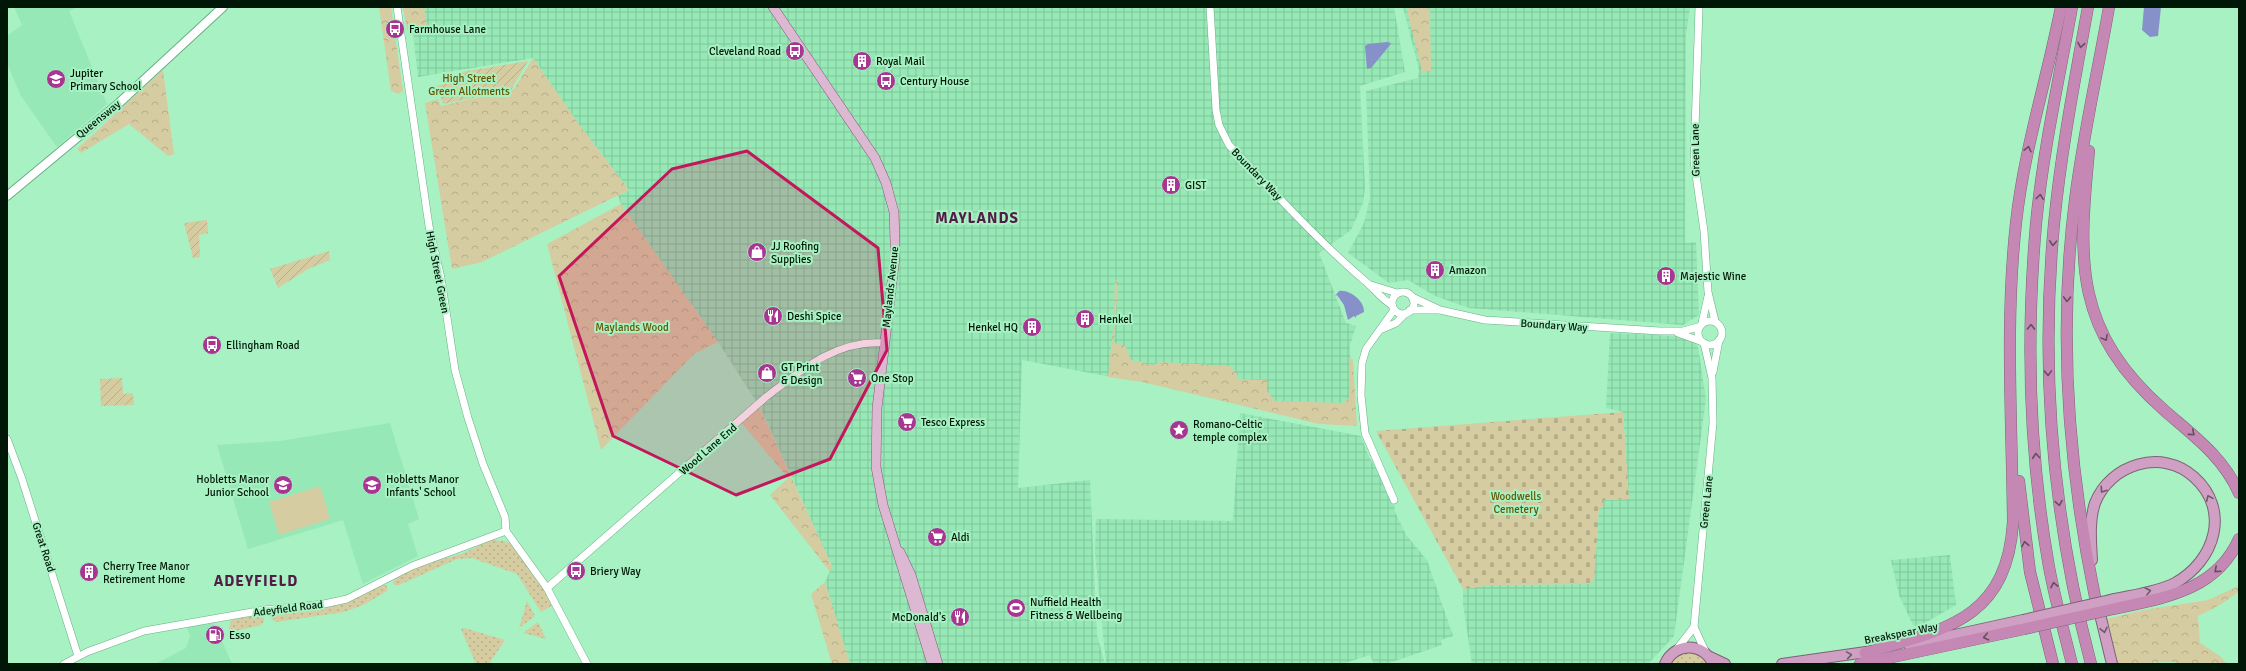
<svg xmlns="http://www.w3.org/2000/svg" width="2246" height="671" font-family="Signika,sans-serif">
<defs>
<pattern id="industrial-grid" width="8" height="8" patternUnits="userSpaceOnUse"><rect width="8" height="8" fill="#96e8b6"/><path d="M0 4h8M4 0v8" fill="none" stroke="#80c69b"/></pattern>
<pattern id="grass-dots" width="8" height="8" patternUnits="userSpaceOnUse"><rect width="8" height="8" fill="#d6cca1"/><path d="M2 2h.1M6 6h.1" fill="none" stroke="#b6ae89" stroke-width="1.8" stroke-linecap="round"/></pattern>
<pattern id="forest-crowns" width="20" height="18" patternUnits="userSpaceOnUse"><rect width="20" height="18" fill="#d6cca1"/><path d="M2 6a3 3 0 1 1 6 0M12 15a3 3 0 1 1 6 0" fill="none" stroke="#b6ae89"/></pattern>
<pattern id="cemetery-stones" width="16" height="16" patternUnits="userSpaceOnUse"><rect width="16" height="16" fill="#d6cca1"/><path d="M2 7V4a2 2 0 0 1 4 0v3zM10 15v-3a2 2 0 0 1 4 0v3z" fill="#b6ae89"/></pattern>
<pattern id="garden-furrows" width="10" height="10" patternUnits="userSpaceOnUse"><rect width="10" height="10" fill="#d6cca1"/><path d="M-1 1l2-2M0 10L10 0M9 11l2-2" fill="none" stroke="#b6ae89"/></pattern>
</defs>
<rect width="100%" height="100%" fill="#a7f1c3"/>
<g fill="#96e8b6">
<path d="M14,7H78L69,11L107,104L57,147L21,96L7,63V36L22,25Z"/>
<path d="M390,423L419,519L408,524L418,556L363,584L343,520L248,549L217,445L280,441Z"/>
<path d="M214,623L232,664H155L186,648L190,637L187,627Z"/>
</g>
<g fill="url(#industrial-grid)">
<path d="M410,7H1394L1405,72L1360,86L1365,187L1363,203L1351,230L1319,253L1346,323L1356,326L1350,345L1351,405L1275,402L1106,376L1022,360L1018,488L1090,480L1097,635L1105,664H850L825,582L832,566L761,409L718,342L621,204L618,196L629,190L578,123L533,58L418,77Z"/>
<path d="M1403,7H1690L1686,36L1685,243L1696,242L1699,315L1683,325L1469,308L1435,296L1408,280L1389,283L1348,253L1364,223L1370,198L1366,91L1418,78L1419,70Z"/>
<path d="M1610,333L1677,336L1694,340L1698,347L1706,399L1674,636L1649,663L1472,664L1463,604V589L1492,585L1589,584L1594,581L1599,508L1603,500L1629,499L1623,412L1606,408Z"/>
<path d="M1240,413L1361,436L1368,455L1394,500L1395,512L1406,535L1427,560L1453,636L1441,640L1442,645L1386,664H1374L1370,655L1342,664H1106L1095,553L1096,519L1233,521Z"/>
<path d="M1950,555L1956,605L1918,627L1913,625L1899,595L1891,560Z"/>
</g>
<g fill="url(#grass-dots)">
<path d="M493,539C496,542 503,539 509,543C519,550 547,593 553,605L541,612L517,574L472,558L457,559L399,585H394L393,582C401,567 445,559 461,554C472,550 482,543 493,539Z"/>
<path d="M382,584L387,586V591L363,605L344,612L276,622L271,619V614L275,611L350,600Z"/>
<path d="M527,601L535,616L519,628Z"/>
<path d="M259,614L264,617V621L261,625L235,631L227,637L231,620Z"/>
<path d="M538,622L546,639L523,633Z"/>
<path d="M464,628L505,640L489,664H476L461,629Z"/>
<path d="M1688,651L1702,654L1709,664H1671L1676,656Z"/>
</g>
<g fill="url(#forest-crowns)">
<path d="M379,7H391L403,91L398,94L391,91Z"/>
<path d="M403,7H424L427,26L407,30Z"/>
<path d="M1427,7L1430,11L1431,71H1422L1407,11L1409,8Z"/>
<path d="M533,58L578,123L629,190L482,262L452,269L425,103L438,99L441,106L514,89Z"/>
<path d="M163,70L174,154L168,156L129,124L81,153L77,149Z"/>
<path d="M621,204L718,342L694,354L601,450L547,244Z"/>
<path d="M1115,279L1118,282L1114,343L1125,345L1131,360L1153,365L1160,362L1229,366L1238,374V379L1267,380V391L1275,401L1343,403L1349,398L1350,358L1353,360L1357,426L1319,424L1142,382L1108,377L1114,321Z"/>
<path d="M758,404L832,566L830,572L770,495L788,478L740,421Z"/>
<path d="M825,582L850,664H832L811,594Z"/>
<path d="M2239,586V591C2226,602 2213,609 2198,616L2200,643L2220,656L2227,664H2181L2172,662L2118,664L2107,619L2143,610L2208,600Z"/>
</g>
<path fill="url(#cemetery-stones)" d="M1623,412L1629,499L1603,500V508H1599L1594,581L1589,584L1492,585L1463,589L1376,431Z"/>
<g fill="url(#garden-furrows)">
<path d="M528,61L511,90L443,104L437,86L455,81L461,72Z"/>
<path d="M207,220L208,233L199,235L200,257L193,258L184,223Z"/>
<path d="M329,251L330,260L308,269L278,288L270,269Z"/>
<path d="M122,378L123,394L133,393L134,405L101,406L100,379Z"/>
</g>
<path fill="#d6cca1" d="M320,486L330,519L279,535L269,502Z"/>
<g fill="#8690c9">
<path d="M2144,7H2161L2158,36L2150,37L2142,30Z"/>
<path d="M1387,42L1391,43L1390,45L1371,68L1367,69L1365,46L1368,44Z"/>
<path d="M1339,291C1349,289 1365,301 1364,312L1356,316V318L1354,316L1348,320L1344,305L1337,295L1335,296Z"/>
</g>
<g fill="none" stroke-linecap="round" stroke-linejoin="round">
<defs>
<g id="tertiary">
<path d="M397,7L429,226L441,278L455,370L468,418L483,464L505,517L506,531L547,588L587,664"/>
<path d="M1210,7L1216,110L1219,125L1229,145C1273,191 1316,239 1365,281C1375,289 1381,299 1392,305"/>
<path d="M1699,7L1694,161L1704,231L1708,292L1715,321"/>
<path d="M1371,285L1397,293"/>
<circle cx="1403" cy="303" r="11"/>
<path d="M1412,297L1440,310L1485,320L1660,331H1683L1698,327"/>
<path d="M1410,310H1438"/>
<circle cx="1710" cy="333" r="12"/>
<path d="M1702,323L1708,296"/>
<path d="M1382,329L1396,323L1406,313"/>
<path d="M1678,333L1700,341"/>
<path d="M1704,343L1712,378L1713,423L1694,627L1706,653"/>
<path d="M1713,372L1719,340"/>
<path d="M7,439L22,479L78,656"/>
<path d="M1394,500L1365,433L1361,395L1362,363L1366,349L1394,310"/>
<path d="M547,588L766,397C801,370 837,339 885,343"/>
<path d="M1677,649L1694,627"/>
<path d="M64,664L87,652L144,631L264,610L324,604L347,599L412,566L506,531"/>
</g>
<path id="secondary" d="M7,196L119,103L223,7"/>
<g id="primary">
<path d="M773,7L875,158L886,183L894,212L895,242V257L877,408L876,467L883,505L932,664"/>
<path d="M900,552L911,575L938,664"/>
</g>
<g id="trunk">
<path d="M2092,560C2091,542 2089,521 2095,503C2110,464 2162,448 2194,477C2231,510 2215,561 2175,583C2155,593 2131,595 2110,600"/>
<path d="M2098,606L2112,664"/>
<path d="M1909,645L2023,620"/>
<path d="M1710,657L1725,664"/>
<path d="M1665,664C1674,642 1704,642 1713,664"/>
<path d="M1782,664L1873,651"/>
</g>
<g id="motorway">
<path d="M2088,7C2075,79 2061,151 2054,224C2040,373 2053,520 2091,664"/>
<path d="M2089,151C2078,263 2074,331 2165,411C2194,436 2223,457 2239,493"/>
<path d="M2019,481L2030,572L2053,664"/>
<path d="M2095,597C2068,466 2058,333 2075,200C2083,135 2098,71 2109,7"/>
<path d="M2113,609C2163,598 2216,591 2239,539"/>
<path d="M1865,653C1944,630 2007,620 2013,522C2012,423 2005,322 2016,223C2024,149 2047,79 2061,7"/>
<path d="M1860,664L2024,629"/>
<path d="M2072,664C2064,632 2055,599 2049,567C2029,454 2026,338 2036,224C2043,151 2059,79 2072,7"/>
</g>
</defs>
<use href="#tertiary" stroke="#68b084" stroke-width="8"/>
<use href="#secondary" stroke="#68b084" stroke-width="10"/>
<use href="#primary" stroke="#806078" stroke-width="10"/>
<use href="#trunk" stroke="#806078" stroke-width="12"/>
<use href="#motorway" stroke="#806078" stroke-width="12"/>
<use href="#tertiary" stroke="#fff" stroke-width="7"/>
<use href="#secondary" stroke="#fff" stroke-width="8"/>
<use href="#primary" stroke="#dcb8d3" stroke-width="9"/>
<use href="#trunk" stroke="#d0a0c4" stroke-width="10"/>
<use href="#motorway" stroke="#c588b5" stroke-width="11"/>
<defs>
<path id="trunk-bridge" d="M2023,620L2110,600"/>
<path id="motorway-bridge" d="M2024,629L2113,609"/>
</defs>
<use href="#trunk-bridge" stroke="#806078" stroke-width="12" stroke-linecap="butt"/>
<use href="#motorway-bridge" stroke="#806078" stroke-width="12" stroke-linecap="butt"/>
<use href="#trunk-bridge" stroke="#d0a0c4" stroke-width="10"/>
<use href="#motorway-bridge" stroke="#c588b5" stroke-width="11"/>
</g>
<defs><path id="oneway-chevron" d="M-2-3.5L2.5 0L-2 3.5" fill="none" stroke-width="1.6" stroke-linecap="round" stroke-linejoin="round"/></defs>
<g stroke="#62505e">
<use href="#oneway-chevron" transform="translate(2081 45) rotate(100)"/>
<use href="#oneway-chevron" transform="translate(2028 149) rotate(-77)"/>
<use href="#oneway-chevron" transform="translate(2040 197) rotate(-83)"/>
<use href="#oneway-chevron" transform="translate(2053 243) rotate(93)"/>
<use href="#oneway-chevron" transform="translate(2067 299) rotate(92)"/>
<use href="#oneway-chevron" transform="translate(2031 327) rotate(-89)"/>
<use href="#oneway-chevron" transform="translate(2105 338) rotate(62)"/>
<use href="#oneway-chevron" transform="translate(2048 373) rotate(88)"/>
<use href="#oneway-chevron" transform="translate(2192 433) rotate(40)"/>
<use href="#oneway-chevron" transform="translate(2036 456) rotate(-95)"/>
<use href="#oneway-chevron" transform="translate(2059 503) rotate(81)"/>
<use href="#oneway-chevron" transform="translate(2025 544) rotate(-100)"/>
<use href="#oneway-chevron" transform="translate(2217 570) rotate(138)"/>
<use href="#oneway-chevron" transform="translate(2054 585) rotate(-102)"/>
<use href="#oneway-chevron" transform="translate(1986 637) rotate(168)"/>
</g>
<g stroke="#685c66">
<use href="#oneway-chevron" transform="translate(2103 490) rotate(124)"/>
<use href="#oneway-chevron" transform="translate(2209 498) rotate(-114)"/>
<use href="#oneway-chevron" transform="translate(2148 591) rotate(-14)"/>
<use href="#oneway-chevron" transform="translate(2104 630) rotate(77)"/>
<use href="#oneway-chevron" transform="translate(1849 655) rotate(-9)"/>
</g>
<path fill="#c2185b" fill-opacity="0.2" stroke="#c2185b" stroke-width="3" stroke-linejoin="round" d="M747,151L878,248L887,350L830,459L736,495L613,436L559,276L672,169Z"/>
<defs>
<symbol id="bus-disc" viewBox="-11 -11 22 22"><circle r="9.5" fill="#a73591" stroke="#a7f1c3"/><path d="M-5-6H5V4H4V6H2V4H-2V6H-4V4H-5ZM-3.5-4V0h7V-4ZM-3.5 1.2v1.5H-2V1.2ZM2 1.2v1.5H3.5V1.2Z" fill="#fff"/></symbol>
<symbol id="building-disc" viewBox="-11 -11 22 22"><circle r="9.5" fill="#a73591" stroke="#a7f1c3"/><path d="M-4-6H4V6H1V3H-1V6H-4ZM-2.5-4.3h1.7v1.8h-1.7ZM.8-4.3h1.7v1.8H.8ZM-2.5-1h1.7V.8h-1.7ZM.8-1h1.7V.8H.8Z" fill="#fff"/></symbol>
<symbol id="school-disc" viewBox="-11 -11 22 22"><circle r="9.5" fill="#a73591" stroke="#a7f1c3"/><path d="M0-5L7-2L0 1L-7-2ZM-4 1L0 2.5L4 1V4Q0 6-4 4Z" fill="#fff"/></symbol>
<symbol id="shop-disc" viewBox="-11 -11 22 22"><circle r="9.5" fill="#a73591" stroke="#a7f1c3"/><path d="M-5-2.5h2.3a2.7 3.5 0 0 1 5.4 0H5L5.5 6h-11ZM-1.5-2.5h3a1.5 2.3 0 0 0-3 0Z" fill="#fff"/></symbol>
<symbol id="restaurant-disc" viewBox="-11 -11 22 22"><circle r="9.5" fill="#a73591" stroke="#a7f1c3"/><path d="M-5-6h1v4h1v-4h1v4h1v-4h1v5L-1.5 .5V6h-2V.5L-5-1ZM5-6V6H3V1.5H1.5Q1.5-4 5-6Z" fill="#fff"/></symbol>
<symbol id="supermarket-disc" viewBox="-11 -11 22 22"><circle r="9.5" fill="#a73591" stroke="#a7f1c3"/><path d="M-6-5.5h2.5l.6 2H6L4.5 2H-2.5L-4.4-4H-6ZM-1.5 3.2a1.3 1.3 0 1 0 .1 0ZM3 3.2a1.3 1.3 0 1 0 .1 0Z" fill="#fff"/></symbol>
<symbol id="sight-disc" viewBox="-11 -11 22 22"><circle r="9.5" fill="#a73591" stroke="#a7f1c3"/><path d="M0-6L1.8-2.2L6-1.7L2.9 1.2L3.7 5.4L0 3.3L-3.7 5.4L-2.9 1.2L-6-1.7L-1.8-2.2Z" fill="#fff"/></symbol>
<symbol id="stadium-disc" viewBox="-11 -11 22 22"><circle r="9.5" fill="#a73591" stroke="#a7f1c3"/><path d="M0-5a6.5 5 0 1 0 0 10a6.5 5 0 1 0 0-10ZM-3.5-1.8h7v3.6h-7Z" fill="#fff"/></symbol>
<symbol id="fuel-disc" viewBox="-11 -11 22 22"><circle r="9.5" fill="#a73591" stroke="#a7f1c3"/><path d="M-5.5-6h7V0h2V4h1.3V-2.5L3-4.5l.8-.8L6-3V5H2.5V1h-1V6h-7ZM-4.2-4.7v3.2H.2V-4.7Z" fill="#fff"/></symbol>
</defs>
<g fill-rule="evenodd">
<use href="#bus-disc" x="384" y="18" width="22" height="22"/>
<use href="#bus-disc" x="784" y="40" width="22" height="22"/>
<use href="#building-disc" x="851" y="50" width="22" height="22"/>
<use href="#school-disc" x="45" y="68" width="22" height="22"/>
<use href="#bus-disc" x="875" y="70" width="22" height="22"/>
<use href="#building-disc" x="1160" y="174" width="22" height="22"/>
<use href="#shop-disc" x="746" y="241" width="22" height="22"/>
<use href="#building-disc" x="1424" y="259" width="22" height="22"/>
<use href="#building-disc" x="1655" y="265" width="22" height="22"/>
<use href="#restaurant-disc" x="762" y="305" width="22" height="22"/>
<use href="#building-disc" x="1074" y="308" width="22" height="22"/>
<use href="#building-disc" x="1021" y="316" width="22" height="22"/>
<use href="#bus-disc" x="201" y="334" width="22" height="22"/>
<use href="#shop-disc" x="756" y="362" width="22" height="22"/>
<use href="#supermarket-disc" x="846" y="367" width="22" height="22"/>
<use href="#supermarket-disc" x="896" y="411" width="22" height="22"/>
<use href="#sight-disc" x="1168" y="419" width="22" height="22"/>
<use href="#school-disc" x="272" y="474" width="22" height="22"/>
<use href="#school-disc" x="361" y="474" width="22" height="22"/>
<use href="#supermarket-disc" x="926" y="526" width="22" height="22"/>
<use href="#bus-disc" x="565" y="560" width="22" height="22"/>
<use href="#building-disc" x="78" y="561" width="22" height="22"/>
<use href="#stadium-disc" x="1005" y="597" width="22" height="22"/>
<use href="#restaurant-disc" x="949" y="606" width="22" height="22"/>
<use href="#fuel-disc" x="204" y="624" width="22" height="22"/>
</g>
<g text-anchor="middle" stroke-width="4" stroke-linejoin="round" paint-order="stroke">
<g font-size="11" fill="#001708" stroke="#a7f1c3" text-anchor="start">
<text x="409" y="33">Farmhouse Lane</text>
<text x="781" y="55" text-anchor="end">Cleveland Road</text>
<text x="876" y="65">Royal Mail</text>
<text x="70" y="77">Jupiter<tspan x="70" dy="13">Primary School</tspan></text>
<text x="900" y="85">Century House</text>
<text x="1185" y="189">GIST</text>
<text x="771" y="250">JJ Roofing<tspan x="771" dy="13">Supplies</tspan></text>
<text x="1449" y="274">Amazon</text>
<text x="1680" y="280">Majestic Wine</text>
<text x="787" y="320">Deshi Spice</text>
<text x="1099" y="323">Henkel</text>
<text x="1018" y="331" text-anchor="end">Henkel HQ</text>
<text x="226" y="349">Ellingham Road</text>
<text x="781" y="371">GT Print<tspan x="781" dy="13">&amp; Design</tspan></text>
<text x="871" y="382">One Stop</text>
<text x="921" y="426">Tesco Express</text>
<text x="1193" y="428">Romano-Celtic<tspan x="1193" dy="13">temple complex</tspan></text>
<text x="269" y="483" text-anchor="end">Hobletts Manor<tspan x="269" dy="13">Junior School</tspan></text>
<text x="386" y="483">Hobletts Manor<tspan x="386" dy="13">Infants' School</tspan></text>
<text x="951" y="541">Aldi</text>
<text x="103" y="570">Cherry Tree Manor<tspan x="103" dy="13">Retirement Home</tspan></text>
<text x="590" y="575">Briery Way</text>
<text x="1030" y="606">Nuffield Health<tspan x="1030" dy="13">Fitness &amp; Wellbeing</tspan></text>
<text x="946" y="621" text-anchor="end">McDonald's</text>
<text x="229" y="639">Esso</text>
</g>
<g font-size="11" fill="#665604" stroke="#a7f1c3">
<text x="469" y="82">High Street<tspan x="469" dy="13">Green Allotments</tspan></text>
<text x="632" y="331">Maylands Wood</text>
<text x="1516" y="500">Woodwells<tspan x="1516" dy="13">Cemetery</tspan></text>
</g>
<g font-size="11" fill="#001708" stroke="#a7f1c3">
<text transform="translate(98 119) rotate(-39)" y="4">Queensway</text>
<text transform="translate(1695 150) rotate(-91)" y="4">Green Lane</text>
<text transform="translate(1257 174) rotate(46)" y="4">Boundary Way</text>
<text transform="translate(438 272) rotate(79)" y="4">High Street Green</text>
<text transform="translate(890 287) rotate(-84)" y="4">Maylands Avenue</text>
<text transform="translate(1554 325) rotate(4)" y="4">Boundary Way</text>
<text transform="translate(708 449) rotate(-41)" y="4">Wood Lane End</text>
<text transform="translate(1706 502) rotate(-84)" y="4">Green Lane</text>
<text transform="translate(44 547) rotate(72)" y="4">Great Road</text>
<text transform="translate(288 608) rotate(-7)" y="4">Adeyfield Road</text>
<text transform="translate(1901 633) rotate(-11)" y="4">Breakspear Way</text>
</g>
<g font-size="15" font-weight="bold" letter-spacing="1" fill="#521c47" stroke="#a7f1c3">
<text x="977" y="223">MAYLANDS</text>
<text x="256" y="586">ADEYFIELD</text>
</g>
</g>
<rect width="2246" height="671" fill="none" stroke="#001708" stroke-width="16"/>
</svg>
